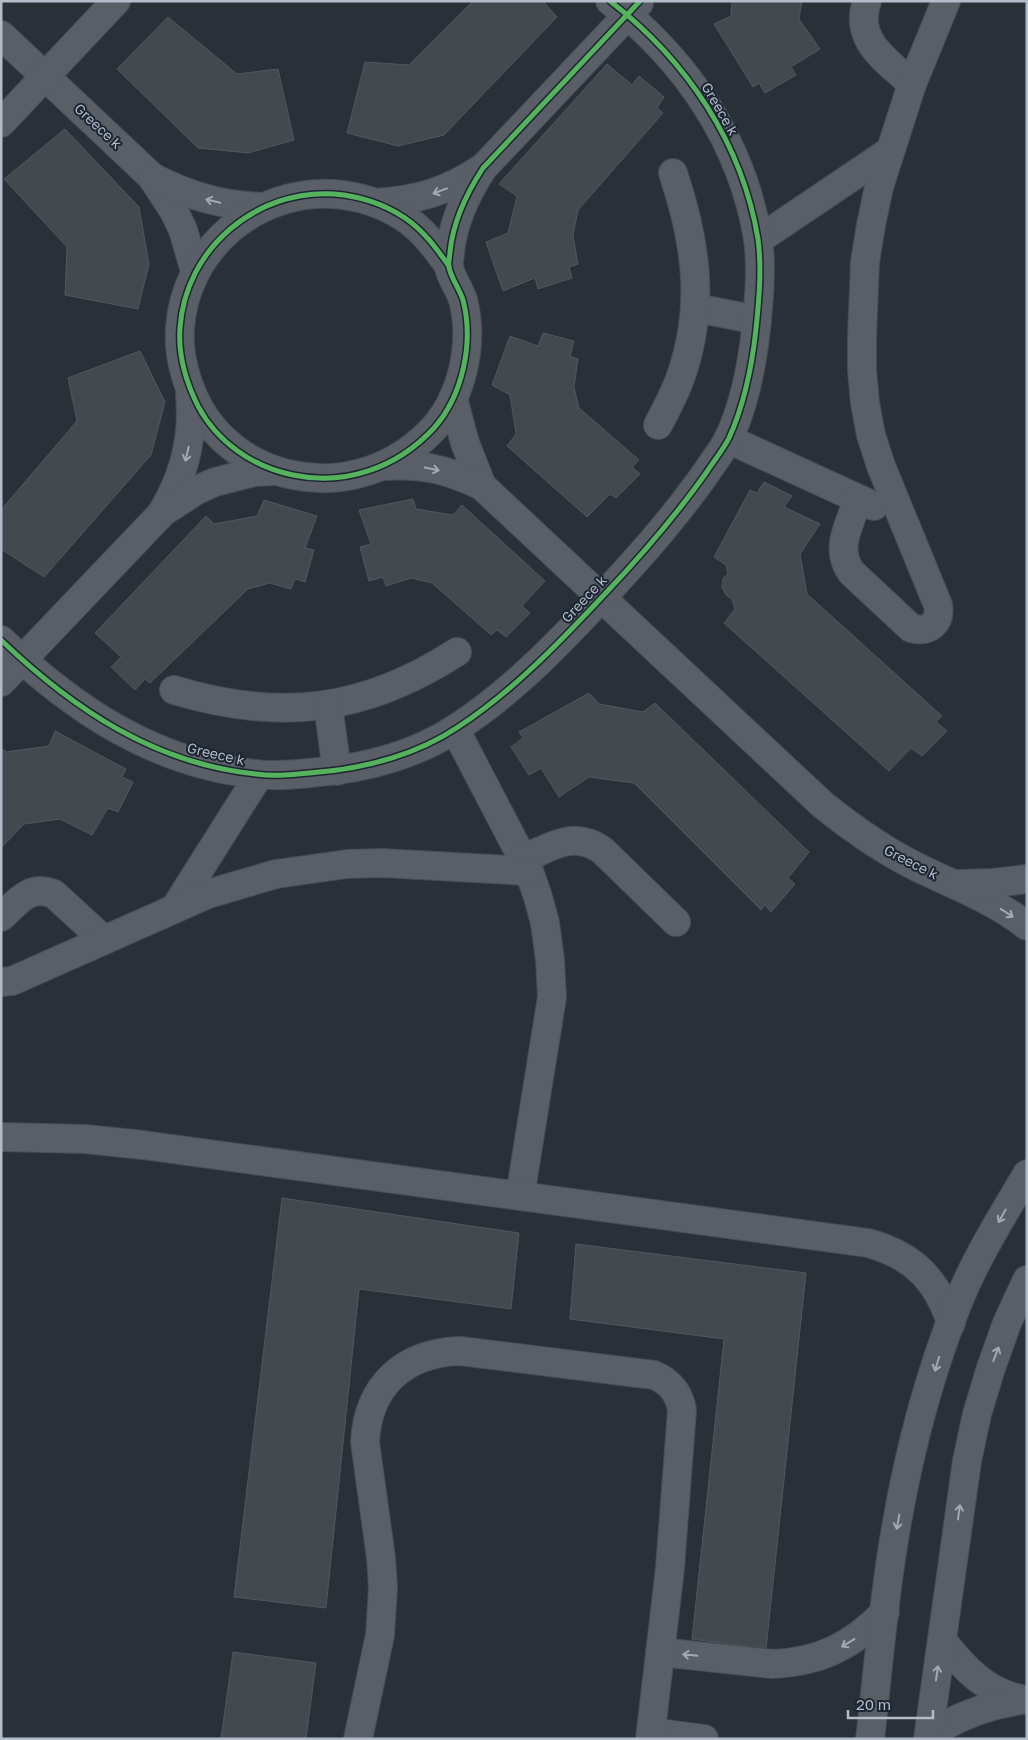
<svg xmlns="http://www.w3.org/2000/svg" width="1028" height="1740" font-family="'Golos Text',sans-serif">
<rect width="100%" height="100%" fill="#2a3038"/>
<g fill="#444950" stroke="#52575f">
<path d="M473,1H543L557,17L444,135L398,146L347,133L365,62L409,65Z"/>
<path d="M732,1H802L799,19L820,49L791,67L796,75L765,93L759,83L753,87L714,24L731,16Z"/>
<path d="M168,17L237,74L278,69L294,140L248,153L198,148L117,69Z"/>
<path d="M607,64L632,85L639,76L664,97L657,108L663,113L578,210L573,235L578,264L569,267L572,278L538,289L535,278L503,291L486,242L508,233L517,196L499,184Z"/>
<path d="M65,129L139,207L149,264L138,309L65,295L67,247L4,179Z"/>
<path d="M543,333L574,341L570,356L578,359L574,387L579,408L639,460L632,467L640,474L616,498L610,494L587,517L507,446L516,434L510,395L492,385L510,336L538,346Z"/>
<path d="M140,351L165,402L151,455L44,577L1,549V510L77,421L68,378Z"/>
<path d="M764,482L792,496L784,507L820,524L800,554L807,594L942,716L936,722L947,731L922,756L911,748L889,771L724,623L735,609L732,599L726,595L722,587L723,578L728,574L726,565L714,557L750,490L757,493Z"/>
<path d="M413,499L416,509L453,515L462,505L545,581L522,606L530,613L506,637L497,630L491,635L432,583L411,578L386,586L383,577L369,581L360,547L371,544L359,510Z"/>
<path d="M264,500L317,516L305,548L314,550L305,582L295,579L291,589L270,583L248,589L150,683L145,679L135,690L111,667L121,657L95,633L206,516L214,524L257,516Z"/>
<path d="M589,693L599,704L643,712L655,703L809,852L788,878L795,884L771,912L765,905L761,910L634,783L589,777L559,797L541,768L529,775L511,747L523,738L519,732Z"/>
<path d="M55,731L126,769L122,777L133,782L118,812L108,808L92,835L60,819L24,824L1,848V748L6,752L49,746Z"/>
<path d="M282,1198L519,1233L511,1309L359,1289L326,1608L234,1597Z"/>
<path d="M576,1244L806,1273L766,1649L692,1639L724,1339L570,1319Z"/>
<path d="M233,1652L316,1663L306,1739H221Z"/>
</g>
<g fill="none" stroke-linecap="round" stroke-linejoin="round">
<defs>
<g id="minor">
<path d="M867,1C853,41 887,60 912,84"/>
<path d="M1,35L151,176L174,211L183,230L195,271"/>
<path d="M1,123L116,1"/>
<path d="M152,177C189,196 220,205 262,207"/>
<path d="M375,203C417,200 446,192 481,169"/>
<path d="M758,240L890,151"/>
<path d="M449,266C436,248 424,231 405,218C384,204 359,196 334,194C256,189 185,249 180,328C178,355 186,382 198,406C217,442 253,467 293,475C345,486 397,468 434,428C463,395 474,342 463,300C459,288 451,278 449,267C448,262 450,256 450,252C453,221 466,194 483,168L639,3"/>
<path d="M696,308L757,320"/>
<path d="M453,398L465,443L482,486"/>
<path d="M658,425C665,412 672,398 678,384C706,311 697,244 673,173"/>
<path d="M728,439L874,506"/>
<path d="M384,466C423,464 446,469 482,486L823,805C853,829 884,851 919,868C956,886 994,900 1027,926"/>
<path d="M858,499C850,525 834,547 851,572L911,628C929,633 941,623 938,605L881,466L871,435L865,403L862,370V337L865,262L871,225L879,187L912,84L946,1"/>
<path d="M163,511C185,474 194,437 190,395"/>
<path d="M1,640C73,709 155,764 256,774C277,777 299,774 319,772C367,768 418,754 458,727C513,691 558,644 603,596C640,557 675,517 706,473C713,462 723,450 729,438C744,405 752,366 756,329C759,300 762,269 758,239C742,142 686,60 610,1"/>
<path d="M1,682L163,512L197,490L215,482L254,472L274,471"/>
<path d="M174,690C280,722 364,712 457,652"/>
<path d="M328,705L337,771"/>
<path d="M455,729L529,871L538,897L545,923L550,960L552,997L520,1196"/>
<path d="M523,859C551,847 573,830 602,850L676,922"/>
<path d="M957,884L993,883L1027,879"/>
<path d="M175,908L259,775"/>
<path d="M1,917C18,902 29,884 54,894L104,940"/>
<path d="M1,982L12,981L208,894L276,874L347,864L382,863L529,871"/>
<path d="M1,1137L85,1139L143,1145L868,1243C912,1255 937,1279 951,1323"/>
<path d="M942,1640C964,1669 989,1695 1027,1700"/>
<path d="M660,1652L772,1664C820,1662 852,1646 885,1612"/>
<path d="M651,1732L704,1739"/>
<path d="M929,1735C958,1716 987,1705 1022,1700"/>
<path d="M358,1739L380,1635L383,1587L381,1558L365,1442C368,1386 403,1353 460,1351L654,1375C670,1382 679,1392 682,1410L670,1568L650,1739"/>
<path d="M870,1739C877,1679 882,1619 891,1559C904,1471 926,1382 959,1300C977,1256 1003,1215 1027,1174"/>
<path d="M928,1739L967,1461L977,1414L991,1368L1007,1323L1027,1280"/>
</g>
</defs>
<use href="#minor" stroke="#484c53" stroke-width="30"/>
<use href="#minor" stroke="#5a5e66" stroke-width="28"/>
<defs>
<g id="cycleway">
<path d="M449,266C436,248 424,231 405,218C384,204 359,196 334,194C256,189 185,249 180,328C178,355 186,382 198,406C217,442 253,467 293,475C345,486 397,468 434,428C463,395 474,342 463,300C459,288 451,278 449,267C448,262 450,256 450,252C453,221 466,194 483,168L640,1"/>
<path d="M1,640C73,709 155,764 256,774C277,777 299,774 319,772C367,768 418,754 458,727C513,691 558,644 603,596C640,557 675,517 706,473C713,462 723,450 729,438C744,405 752,366 756,329C759,300 762,269 758,239C742,142 686,60 610,1"/>
</g>
</defs>
<use href="#cycleway" stroke="#1d2633" stroke-width="8"/>
<use href="#cycleway" stroke="#56b35d" stroke-width="5"/>
</g>
<defs><path id="oneway-shaft" d="M-6 0H5M1.5-3L5.5 0L1.5 3" fill="none" stroke-width="1.6" stroke-linecap="round" stroke-linejoin="round" transform="scale(1.25)"/></defs>
<g stroke="#a2a9b5">
<use href="#oneway-shaft" transform="translate(440 191) rotate(159)"/>
<use href="#oneway-shaft" transform="translate(213 201) rotate(-166)"/>
<use href="#oneway-shaft" transform="translate(187 454) rotate(103)"/>
<use href="#oneway-shaft" transform="translate(432 469) rotate(11)"/>
<use href="#oneway-shaft" transform="translate(1007 913) rotate(33)"/>
<use href="#oneway-shaft" transform="translate(1002 1216) rotate(119)"/>
<use href="#oneway-shaft" transform="translate(996 1354) rotate(-69)"/>
<use href="#oneway-shaft" transform="translate(937 1364) rotate(107)"/>
<use href="#oneway-shaft" transform="translate(959 1512) rotate(-82)"/>
<use href="#oneway-shaft" transform="translate(898 1522) rotate(100)"/>
<use href="#oneway-shaft" transform="translate(848 1643) rotate(149)"/>
<use href="#oneway-shaft" transform="translate(690 1655) rotate(-174)"/>
<use href="#oneway-shaft" transform="translate(937 1673) rotate(-82)"/>
</g>
<g text-anchor="middle" stroke-width="4" stroke-linejoin="round" paint-order="stroke">
<g font-size="14" fill="#b4bcc9" stroke="#1d2633">
<text transform="translate(720 109) rotate(60)" y="5">Greece k</text>
<text transform="translate(98 126) rotate(43)" y="5">Greece k</text>
<text transform="translate(584 599) rotate(-47)" y="5">Greece k</text>
<text transform="translate(216 754) rotate(13)" y="5">Greece k</text>
<text transform="translate(911 862) rotate(27)" y="5">Greece k</text>
</g>
</g>
<rect width="1028" height="1740" fill="none" stroke="#b4bcc9" stroke-width="5"/>
<path d="M848 1710v8h85v-8" fill="none" stroke="#b4bcc9" stroke-width="2.5"/>
<text x="856" y="1710" font-size="15" fill="#b4bcc9" stroke="#1d2633" stroke-width="4" paint-order="stroke">20 m</text>
</svg>
